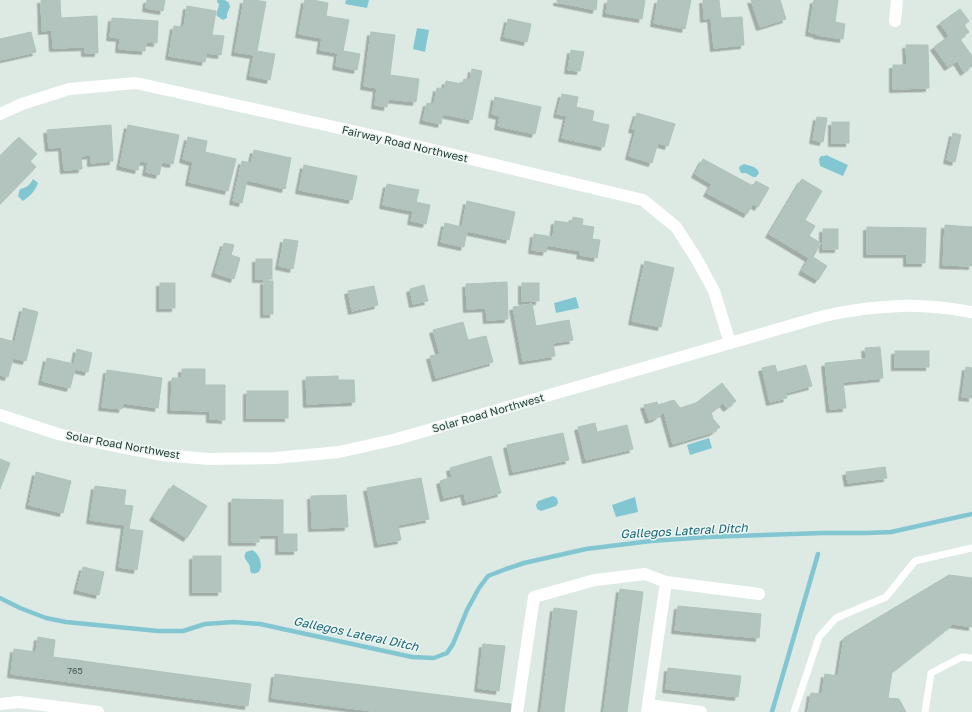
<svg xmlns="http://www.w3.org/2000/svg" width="972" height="712" font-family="'Golos Text',sans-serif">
<defs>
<filter id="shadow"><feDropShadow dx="-3.5" dy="3.5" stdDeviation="0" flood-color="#0004"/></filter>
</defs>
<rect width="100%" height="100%" fill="#ddeae4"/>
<g fill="#82c6d2">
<path d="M217,0H225L229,3L230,7L227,14V18L223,20L217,16C215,12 219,9 219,4L217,2Z"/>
<path d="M346,0H369L367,8L345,4Z"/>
<path d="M417,28L429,30L425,52L413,49Z"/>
<path d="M826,155L848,165L843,176L820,166L819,159L821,156H824Z"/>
<path d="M744,164C750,166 757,166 759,173L756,177H753L746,173H741L739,168L740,166Z"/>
<path d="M33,179L38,183C35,191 30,196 23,201L18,196L20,189C26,188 30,185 33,179Z"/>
<path d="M576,297L579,308L556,313L554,303Z"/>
<path d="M709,438L712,448L690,455L687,445Z"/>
<path d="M553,496L557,498L558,503L556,506L541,511L537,509L536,505L538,501Z"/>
<path d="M635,497L638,512L616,517L612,505Z"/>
<path d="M252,550C263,555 265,577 251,573C250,571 250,569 250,567C248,560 242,560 246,552Z"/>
</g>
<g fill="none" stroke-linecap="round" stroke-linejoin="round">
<g stroke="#82c6d2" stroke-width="4.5">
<path d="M0,598L20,608L46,618L66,622L158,631H183L205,624L234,622L260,624L412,657L434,658L447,653L453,644L467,610L479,588L488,576L506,569L524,563L586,549L651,541L707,537L823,533H867L891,532L972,514"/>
<path d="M772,712L818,554"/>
</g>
</g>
<g fill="#b2c4bd" stroke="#afc3bb" filter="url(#shadow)">
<path d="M41,0H60L61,18L97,16L98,53H85V47L53,48L52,30L42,31Z"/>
<path d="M147,0H165L163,11L146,8Z"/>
<path d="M244,0H255L266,2L257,51L275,54L270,80L250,76L254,55L235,52Z"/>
<path d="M305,0H313L328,3L326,16L349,20L343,51L360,54L357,70L336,66L338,53L320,50L322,38L299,34Z"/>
<path d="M557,0H597L596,10L557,2Z"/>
<path d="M608,0H645L642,19L606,13Z"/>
<path d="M658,0H691L685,29L654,23Z"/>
<path d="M703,0H719L721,18L742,17L744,45L714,48L711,18L704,19Z"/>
<path d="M751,0H780L786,19L760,27Z"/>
<path d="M814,0H838L835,22L845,24L843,39L817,35V34L809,32Z"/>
<path d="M187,6L216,11L212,35L224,36L221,55L206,53L205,62L169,56L174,26L184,27Z"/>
<path d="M960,9L969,21L964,25L969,32L960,39L972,56V66L964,72L957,61L948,67L934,47L949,36L940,23Z"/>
<path d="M112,18L158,21L157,43L146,42L145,51L119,49L120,38L110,37Z"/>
<path d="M508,19L531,24L527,42L504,37Z"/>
<path d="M31,32L36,52L0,60V39Z"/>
<path d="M371,32L395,35L390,75L419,79L416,102L388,99L387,107L375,105L377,88L364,86Z"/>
<path d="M906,45H928L929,88L893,89V65H907Z"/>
<path d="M571,50L584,52L580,71L568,70Z"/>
<path d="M472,69L482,71L472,120L443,114L441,124L423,120L427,103L434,104L437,88L444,89L446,81L462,84L464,79L470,80Z"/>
<path d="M562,94L578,97L576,107L594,111L592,121L609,125L604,147L562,138L567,116L557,114Z"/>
<path d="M495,97L541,107L535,134L498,126L500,116L492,114Z"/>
<path d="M637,113L675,124L668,146L658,143L652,163L629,156L636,130L632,129Z"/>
<path d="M817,117L827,118L823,142L813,140Z"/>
<rect x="832" y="122" width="17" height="21"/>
<path d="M111,125L113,161L91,163V155L81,156L82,169L64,170L62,147L49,148L47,130Z"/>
<path d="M128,125L179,135L173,164L162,162L159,175L146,172L148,162L140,161L138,170L120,166Z"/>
<path d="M953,133L961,135L955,162L947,160Z"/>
<path d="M19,137L37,154L30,161L36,167L0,204V156Z"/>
<path d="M188,137L207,141L205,152L236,159L228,191L189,182L193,162L183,159Z"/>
<path d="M254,150L291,158L285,189L247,180L242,203L233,201L242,161L251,163Z"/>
<path d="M703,159L753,186L756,181L769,188L758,207L753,204L747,214L707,193L712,184L695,174Z"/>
<path d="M304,165L357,176L352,200L299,190Z"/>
<path d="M802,179L822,191L805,220L815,226L809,236L821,243L813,257L827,266L818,280L802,271L809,258L769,234Z"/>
<path d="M387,184L419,190L416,202L430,205L426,224L411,221L413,211L383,205Z"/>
<path d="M467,201L515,212L509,240L467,231L464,247L441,242L445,223L462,227Z"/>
<path d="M573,217L583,219L582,225L594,227L592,239L600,240L597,258L580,255L581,251L547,245L546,252L532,250L534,234L553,237L555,221L572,223Z"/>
<path d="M945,225L972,227V266L943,265Z"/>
<path d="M867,227L926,228L925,263H907V254H867Z"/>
<rect x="823" y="229" width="15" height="20"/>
<path d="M284,239L298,241L293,269L279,266Z"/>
<path d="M224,243L234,245L231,255L240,258L234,279L215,273Z"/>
<rect x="256" y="259" width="16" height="20"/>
<path d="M645,261L674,268L661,327L632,321Z"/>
<rect x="264" y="281" width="9" height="33"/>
<path d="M507,282L508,319L487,320L486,308L467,309L466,284Z"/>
<rect x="160" y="283" width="15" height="25"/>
<rect x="522" y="283" width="17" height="18"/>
<path d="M424,285L428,301L413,304L410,289Z"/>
<path d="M374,286L378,305L352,311L348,291Z"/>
<path d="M532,304L536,326L569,320L573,340L553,343L555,356L523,361L513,307Z"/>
<path d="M23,308L38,312L26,361L13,358L8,377L0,375V338L15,342Z"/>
<path d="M463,322L468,340L486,336L493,362L436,378L430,356L440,354L433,330Z"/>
<path d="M880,347L883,378L843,382L846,408L830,409L825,363L866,359L865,348Z"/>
<path d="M77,349L92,353L88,372L75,369L70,388L42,381L47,358L74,364Z"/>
<rect x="895" y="351" width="34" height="16"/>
<path d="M775,365L777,372L806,365L812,386L785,393L787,398L770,402L762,368Z"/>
<path d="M966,367L972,368V398L962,397Z"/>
<path d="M182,369H205V385H225V420L210,419V411L171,410L172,378H182Z"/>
<path d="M107,370L162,378L158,408L123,403L122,409L102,407Z"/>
<path d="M338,376V380H354L355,402L307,404L306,377Z"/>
<path d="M722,383L736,401L727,408L723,403L711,412L713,419L720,427L713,432L673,444L664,412L656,418L649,420L644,405L657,402L658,405L674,400L680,408L696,403Z"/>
<rect x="247" y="391" width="41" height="27"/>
<path d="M595,423L597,432L627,425L633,449L586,460L578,427Z"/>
<path d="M563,433L569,460L513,472L507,445Z"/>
<path d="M491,456L501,493L466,502L464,493L444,498L440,481L452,477L450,468Z"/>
<path d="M0,459L10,463L0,489Z"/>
<path d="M885,467L887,478L848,483L846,472Z"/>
<path d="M36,472L71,481L63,513L29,505Z"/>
<path d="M421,478L429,519L398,525L401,540L378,544L367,488Z"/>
<path d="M173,485L207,506L187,538L153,517Z"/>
<path d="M95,486L126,490L124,505L133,506L129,529L143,531L137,570L119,567L125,525L90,520Z"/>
<path d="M346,495L348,527L312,528L311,496Z"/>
<path d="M232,499L283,500V534H297V551H279V535H259V542H232Z"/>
<rect x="193" y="556" width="28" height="36"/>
<path d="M83,567L104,572L99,595L77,590Z"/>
<path d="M949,575L972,578V627L953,624L892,672L888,698L899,699L906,712H808L811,693L822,694L825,674L838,676L844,638Z"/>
<path d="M620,589L643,592L627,712H604Z"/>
<path d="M678,606L761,614L759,638L675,630Z"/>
<path d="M554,608L577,611L564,712H541Z"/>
<path d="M38,637L55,640L53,657L251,684L248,706L11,674L14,649L36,652Z"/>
<path d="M483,644L505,646L499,691L478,688Z"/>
<path d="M69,659L83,661L80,683L66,681Z"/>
<path d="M668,668L741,676L738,697L666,689Z"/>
<path d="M275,674L511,704L510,712H380L272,698Z"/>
</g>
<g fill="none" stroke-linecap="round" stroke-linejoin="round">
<g stroke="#fff" stroke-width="7">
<path d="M794,712L819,637L836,618L886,597L915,561L972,548"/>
<path d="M925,712L931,673L962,657L972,658"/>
</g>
<g stroke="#fff" stroke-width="12">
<path d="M895,21L897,0"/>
<path d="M0,114L22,104L69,89L136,83L366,134L643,200L676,227L696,258L714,291L730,343"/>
<path d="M0,415L58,434L110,445L162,455L209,459L275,458L339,452L397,439L824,316C849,310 875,307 901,306C925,305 949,308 972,312"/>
<path d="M0,704L19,702L98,712"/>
<path d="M648,705L701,712"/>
<path d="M517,712L534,597L595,580L645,574L666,582L759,594"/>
<path d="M647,712L666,582"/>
</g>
</g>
<g text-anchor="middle" stroke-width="3" stroke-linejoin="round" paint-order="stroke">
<g font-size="9" fill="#435c55">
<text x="75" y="674">765</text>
</g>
<g font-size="11" fill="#1e3932" stroke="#edf6f2">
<text transform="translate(405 144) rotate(13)" y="4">Fairway Road Northwest</text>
<text transform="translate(488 413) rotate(-16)" y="4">Solar Road Northwest</text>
<text transform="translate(123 445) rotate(10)" y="4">Solar Road Northwest</text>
</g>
<g font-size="12" font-style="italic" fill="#176776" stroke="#edf6f2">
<text transform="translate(684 531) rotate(-3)" y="4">Gallegos Lateral Ditch</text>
<text transform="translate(356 634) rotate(12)" y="4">Gallegos Lateral Ditch</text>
</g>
</g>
</svg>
